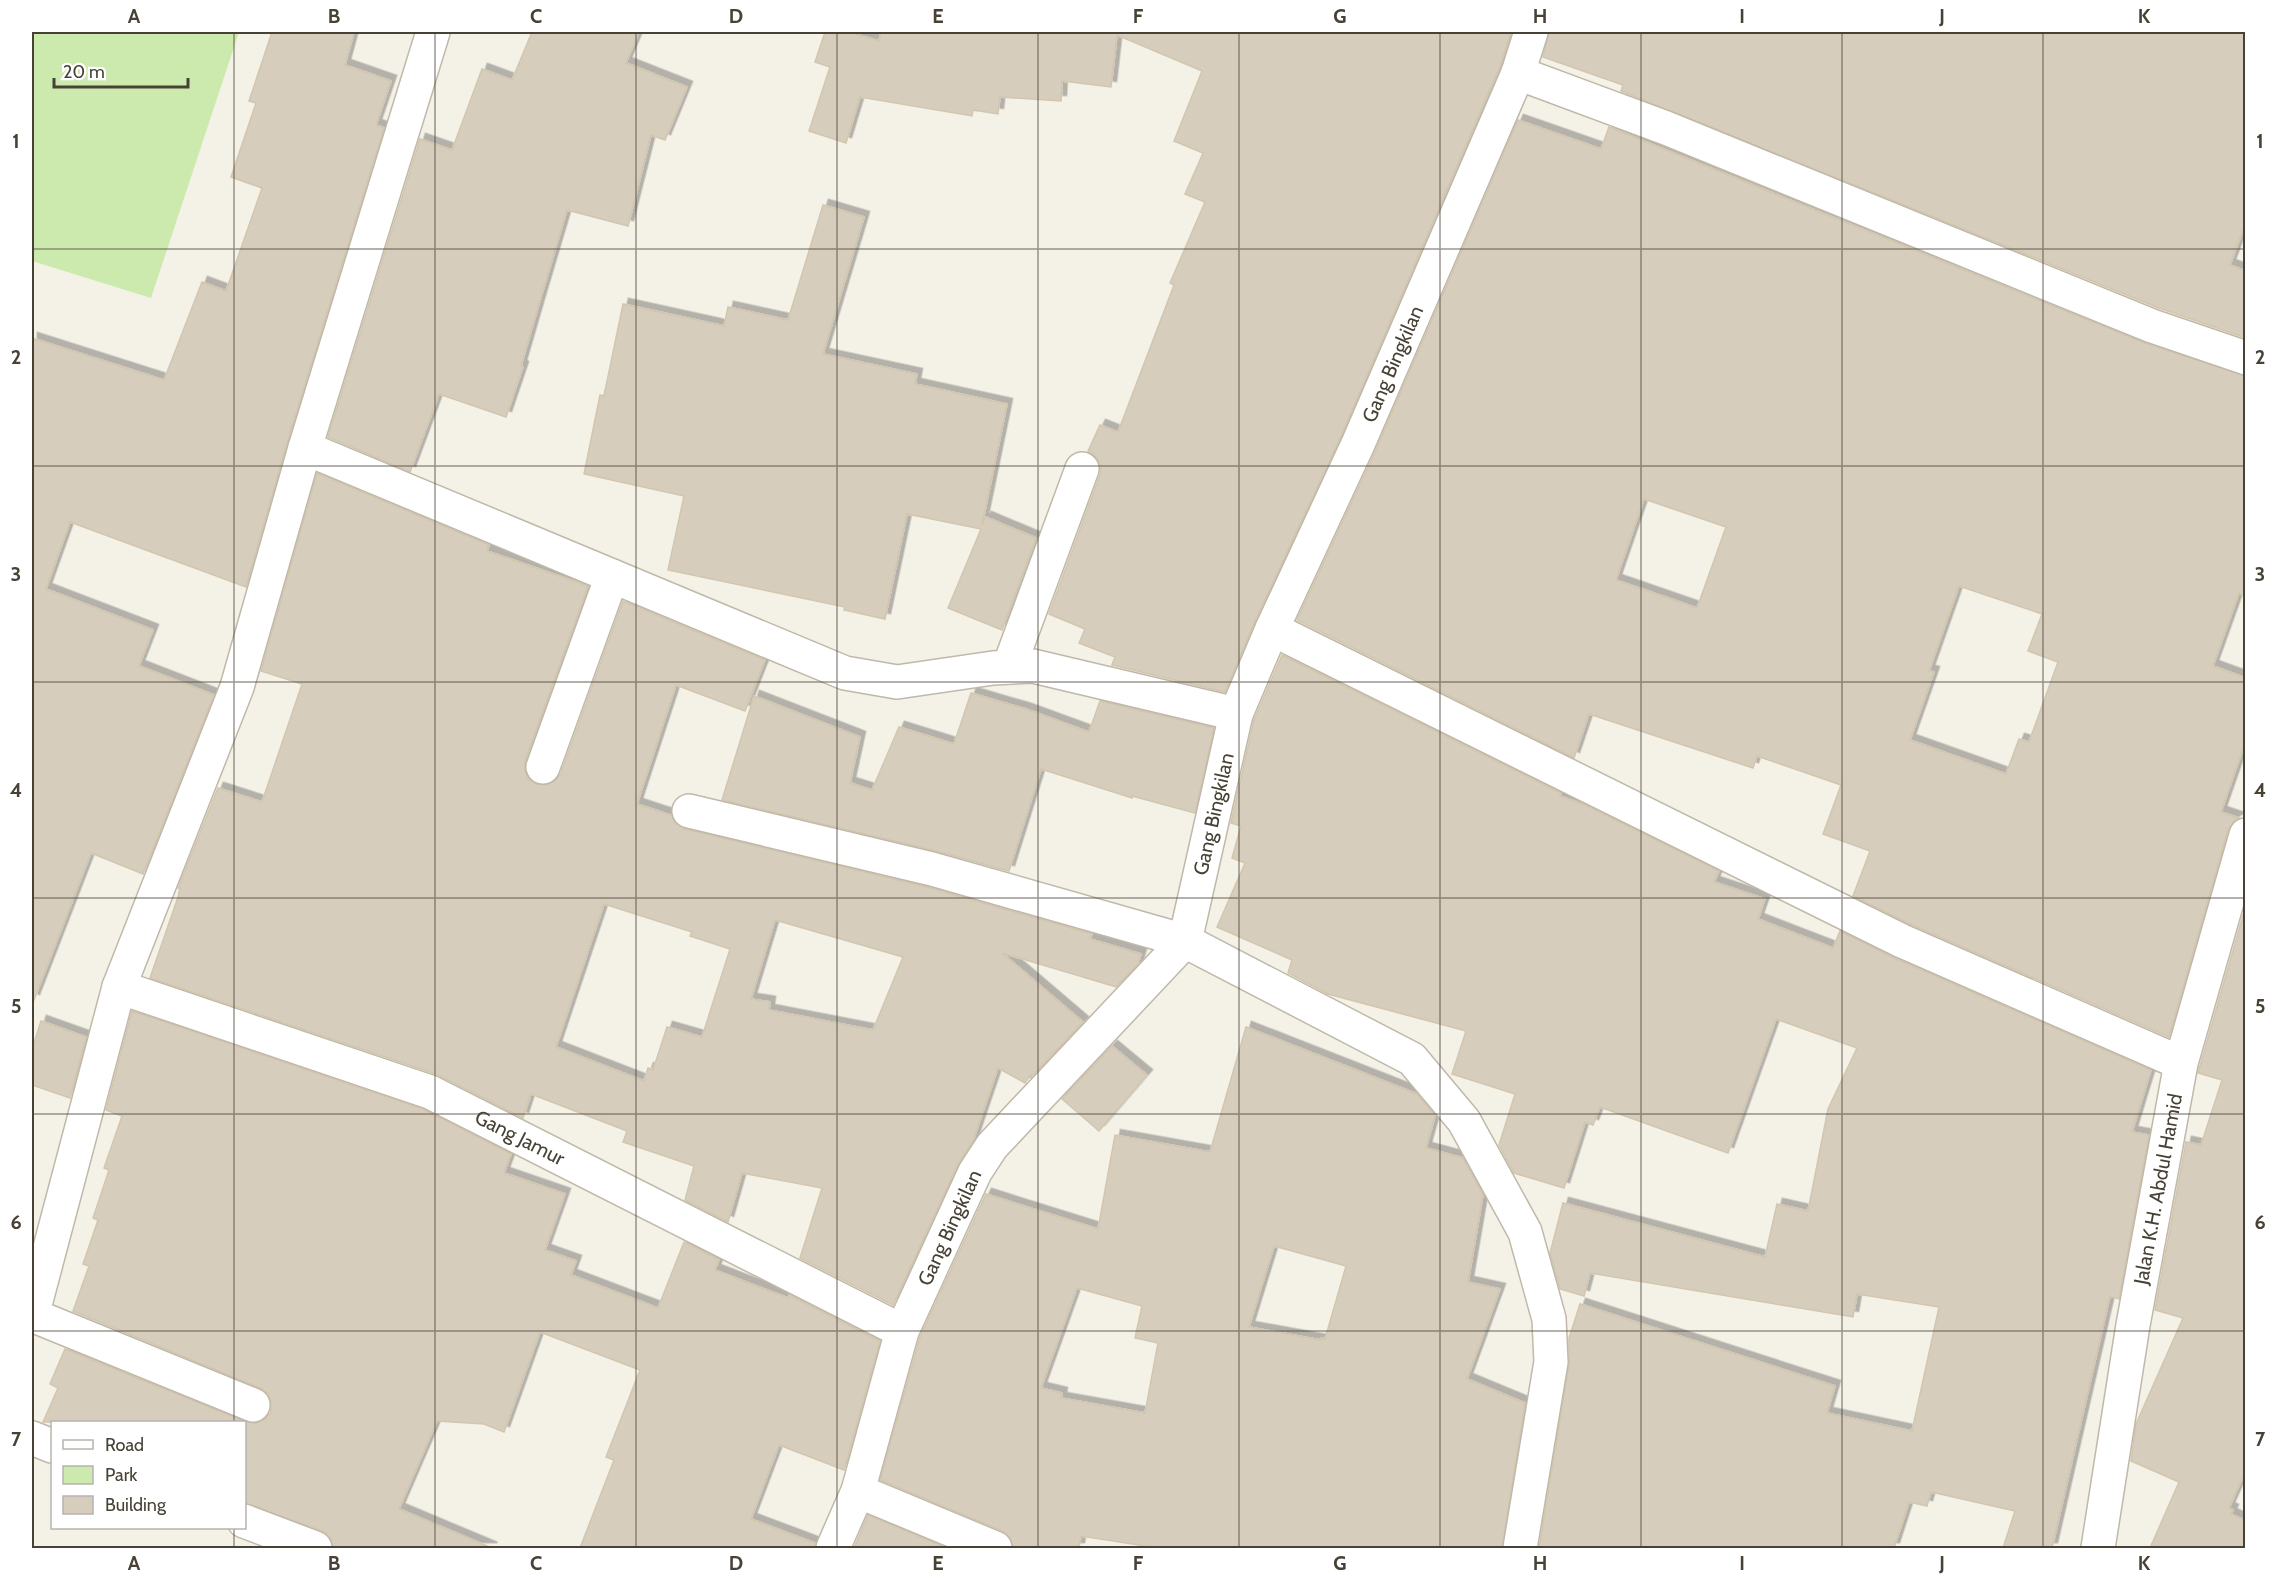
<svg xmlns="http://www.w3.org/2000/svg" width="2277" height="1580" font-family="Cabin,sans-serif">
<defs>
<filter id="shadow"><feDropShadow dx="5.5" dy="-5.5" stdDeviation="0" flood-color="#0004"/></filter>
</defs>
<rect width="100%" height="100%" fill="#f4f1e7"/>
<path fill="#cceaae" d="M32,32H239L151,298L32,261Z"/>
<g fill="#d6cdbc" stroke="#d2c6af" stroke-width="1.5" fill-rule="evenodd" filter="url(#shadow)">
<path d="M272,32H354L345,65L391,81L376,125L384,128L287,443L246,587L70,522L46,589L153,630L139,666L214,695L143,874L91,853L34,1000L32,999V338L164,380L202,282L226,291L262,188L231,177L256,103L249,101Z"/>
<path d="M532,32H639L626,63L687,87L665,140L651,135L628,226L567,210L539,304L521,366L523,367L506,417L439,394L410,472L328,437L420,139L452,150L482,69L512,80Z"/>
<path d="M825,32H849L879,41L881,32H1511L1500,66L1341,436L1255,621L1225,692L1112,665L1115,657L1079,643L1085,629L1049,614L1100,475L1101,466L1097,458L1088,451L1100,425L1118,432L1174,285L1170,283L1205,202L1185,194L1203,153L1174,141L1202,71L1117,35L1111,87L1062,81L1061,101L1000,97L998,114L973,110L972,116L860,97L846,143L809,131L830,67L815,62Z"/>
<path d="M1549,32H2246V222L2230,265L2246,271V338L2159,308L1621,91L1623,85L1543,57Z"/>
<path d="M1518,120L1601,149L1609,127L2145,343L2246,376V596L2239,593L2213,666L2246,678V740L2221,812L2239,818L2233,822L2228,830L2169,1037L1910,924L1853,896L1870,851L1823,834L1841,785L1757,756L1753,768L1589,714L1574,758L1297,620L1375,452ZM1644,499L1726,527L1697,608L1616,580ZM1959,586L2042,614L2028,651L2058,662L2029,742L2019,739L2006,774L1910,740L1934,672L1929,671Z"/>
<path d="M823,205L864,217L823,354L917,374L915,384L1007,404L982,525L986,517L1036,538L1002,630L948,608L981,529L907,514L885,619L844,610L845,607L668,570L684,496L584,474L600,395L604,396L623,304L724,326L728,307L788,320Z"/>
<path d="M317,473L489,545L487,551L588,586L525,761V771L528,779L536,784L547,785L555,781L561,773L623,601L765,660L745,711L676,685L637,804L671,815L676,824L685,829L927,887L1092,934L1090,939L1141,954L1138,964L1116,987L1002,953L1083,1022L1033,1075L1031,1074L1025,1083L998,1068L973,1141L958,1164L893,1305L800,1258L822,1188L742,1173L728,1222L685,1200L694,1166L623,1142L627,1131L531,1094L523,1118L436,1074L150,978L178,897L180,888H178L218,788L262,802L302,684L261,671ZM604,904L692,932L690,936L730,949L702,1037L667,1027L653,1070L648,1068L644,1081L556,1047ZM775,920L903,957L873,1030L769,1010L770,1002L751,999Z"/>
<path d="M1282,655L1561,793L1560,796L1585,805L1719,871L1714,882L1765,899L1758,919L1833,948L1840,931L1894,958L2151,1070L2132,1132L2149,1135L2119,1299L2110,1296L2052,1548H2003L2015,1511L1931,1492L1927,1506L1909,1502L1894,1548H1539L1569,1365V1338L1580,1304L1835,1386L1827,1413L1912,1431L1939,1307L1857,1294L1853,1317L1590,1273L1584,1296L1560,1289L1550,1253L1563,1203L1765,1257L1777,1204L1808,1211L1828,1109L1857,1048L1776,1019L1728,1153L1600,1107L1593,1125L1585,1122L1564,1188L1514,1173L1499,1145L1515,1094L1452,1074L1466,1031L1328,994L1288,973L1292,960L1217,927L1245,863L1232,858L1241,826L1231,823L1254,720Z"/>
<path d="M971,693L1026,709L1089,732L1100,701L1214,728L1195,813L1132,796V798L1041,769L1009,871L936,851L722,800L754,696L860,737L850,783L872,790L899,727L954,744Z"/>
<path d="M2246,905V1470L2229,1508L2233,1510L2231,1514L2246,1521V1548H2150L2179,1482L2131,1461L2136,1424L2183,1318L2155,1310L2186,1142L2201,1145L2222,1080L2198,1073Z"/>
<path d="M132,1011L423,1109L511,1154L504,1173L565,1194L545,1250L576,1261L571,1275L658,1308L684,1242L719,1260L715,1270L788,1298L789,1295L880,1341L844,1470L779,1445L751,1519L815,1543V1548H580L614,1460L606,1457L640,1370L540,1332L504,1432L484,1424L437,1421L399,1509L492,1548H333L330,1537L322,1531L244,1503V1422H43L58,1388L50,1384L65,1349L246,1422L255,1424L264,1420L271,1412V1402L268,1394L260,1388L73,1311L89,1266L83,1264L98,1220L93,1218L109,1170L104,1168L122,1116L106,1110Z"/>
<path d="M41,1021L86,1037L70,1098L32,1085V1049Z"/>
<path d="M1246,1027L1417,1094L1435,1116L1426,1148L1463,1158L1483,1195L1468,1282L1500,1289L1467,1379L1525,1403L1502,1548H1158L1081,1536L1079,1548H1013L1010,1537L1002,1531L880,1480L920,1337L986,1194L1098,1229L1115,1135L1210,1152ZM1274,1246L1346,1266L1325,1339L1321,1338V1340L1249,1327ZM1077,1288L1142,1306L1135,1338L1158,1343L1145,1413L1061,1398L1062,1393L1041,1388Z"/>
<path d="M1112,1046L1147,1075L1099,1131L1062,1099Z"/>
<path d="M868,1515L947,1548H854Z"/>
</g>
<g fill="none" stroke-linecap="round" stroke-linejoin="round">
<defs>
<g id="minor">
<path d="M1518,73L1666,128L2152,326L2246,358"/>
<path d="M305,448L845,673L897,682L993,668L1033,666L1236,714"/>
<path d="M1272,629L1902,941L2181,1063"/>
<path d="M1009,667L1082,469"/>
<path d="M543,767L612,576"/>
<path d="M689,811L932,869L1185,941L1412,1059L1464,1121L1525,1232L1549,1319L1551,1362L1520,1548"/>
<path id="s1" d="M119,987L430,1092L902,1331"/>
<path d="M32,1315L253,1405"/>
<path d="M32,1316L119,987L237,687L305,448L433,32"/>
<path d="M32,1438L52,1446"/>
<path d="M858,1491L995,1548"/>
<path d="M244,1521L315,1548"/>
<path id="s2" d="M833,1548L858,1491L902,1331L975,1172L992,1146L1185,941L1236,714L1272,629L1358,444L1518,73L1531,32"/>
</g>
<g id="tertiary">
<path id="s3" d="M2098,1548L2133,1325L2181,1063L2246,835"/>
</g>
</defs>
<use href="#minor" stroke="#c0b9a9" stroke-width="36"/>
<use href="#tertiary" stroke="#c0b9a9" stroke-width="36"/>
<use href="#minor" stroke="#fff" stroke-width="33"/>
<use href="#tertiary" stroke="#fff" stroke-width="33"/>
</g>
<path fill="none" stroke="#484236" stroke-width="1.5" stroke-opacity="0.55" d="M234,32V1422M435,32V1548M636,32V1548M837,32V1548M1038,32V1548M1239,32V1548M1440,32V1548M1641,32V1548M1842,32V1548M2043,32V1548M32,249H2246M32,466H2246M32,682H2246M32,898H2246M32,1114H2246M32,1331H2246M234,1528V1548"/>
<g text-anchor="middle" stroke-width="5" stroke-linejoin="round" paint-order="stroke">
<g font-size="20" fill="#484236" stroke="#fff">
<text dy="7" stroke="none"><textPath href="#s2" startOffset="1332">Gang Bingkilan</textPath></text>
<text dy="7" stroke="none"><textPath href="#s2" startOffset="846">Gang Bingkilan</textPath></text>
<text dy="7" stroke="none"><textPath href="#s1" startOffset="429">Gang Jamur</textPath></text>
<text dy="7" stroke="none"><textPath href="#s3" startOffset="364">Jalan K.H. Abdul Hamid</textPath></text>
<text dy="7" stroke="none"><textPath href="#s2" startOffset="342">Gang Bingkilan</textPath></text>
</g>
</g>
<rect width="2277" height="1580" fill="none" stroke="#ffffff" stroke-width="66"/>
<rect x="51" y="1421" width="195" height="108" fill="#ffffff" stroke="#b6b3af" stroke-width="1.5"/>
<rect x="63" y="1440" width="30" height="9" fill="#ffffff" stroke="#b6b3af" stroke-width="1.5"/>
<text x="105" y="1451" font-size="18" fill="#484236">Road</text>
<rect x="63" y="1466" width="30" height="18" fill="#cceaae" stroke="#b6b3af" stroke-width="1.5"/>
<text x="105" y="1481" font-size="18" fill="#484236">Park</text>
<rect x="63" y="1496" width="30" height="18" fill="#d6cdbc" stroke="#b6b3af" stroke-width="1.5"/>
<text x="105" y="1511" font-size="18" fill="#484236">Building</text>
<path d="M54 78v9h134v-9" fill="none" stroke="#484236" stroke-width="3"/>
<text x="63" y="78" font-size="18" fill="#484236" stroke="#ffffff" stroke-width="4.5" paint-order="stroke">20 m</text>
<rect x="33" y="33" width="2211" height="1514" fill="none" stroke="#484236" stroke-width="2"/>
<g font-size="20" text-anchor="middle" font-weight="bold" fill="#484236">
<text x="134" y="23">A</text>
<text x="334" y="23">B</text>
<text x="536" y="23">C</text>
<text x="736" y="23">D</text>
<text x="938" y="23">E</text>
<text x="1138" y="23">F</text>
<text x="1340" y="23">G</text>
<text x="1540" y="23">H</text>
<text x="1742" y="23">I</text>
<text x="1942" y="23">J</text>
<text x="2144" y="23">K</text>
<text x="16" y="148">1</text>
<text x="2260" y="148">1</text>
<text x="16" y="364">2</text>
<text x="2260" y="364">2</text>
<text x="16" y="581">3</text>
<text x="2260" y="581">3</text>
<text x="16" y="797">4</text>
<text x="2260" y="797">4</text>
<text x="16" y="1013">5</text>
<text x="2260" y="1013">5</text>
<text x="16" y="1229">6</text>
<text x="2260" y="1229">6</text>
<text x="16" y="1446">7</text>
<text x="2260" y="1446">7</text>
<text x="134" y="1570">A</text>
<text x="334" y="1570">B</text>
<text x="536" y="1570">C</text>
<text x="736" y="1570">D</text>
<text x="938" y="1570">E</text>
<text x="1138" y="1570">F</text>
<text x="1340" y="1570">G</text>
<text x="1540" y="1570">H</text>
<text x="1742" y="1570">I</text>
<text x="1942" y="1570">J</text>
<text x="2144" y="1570">K</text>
</g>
</svg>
